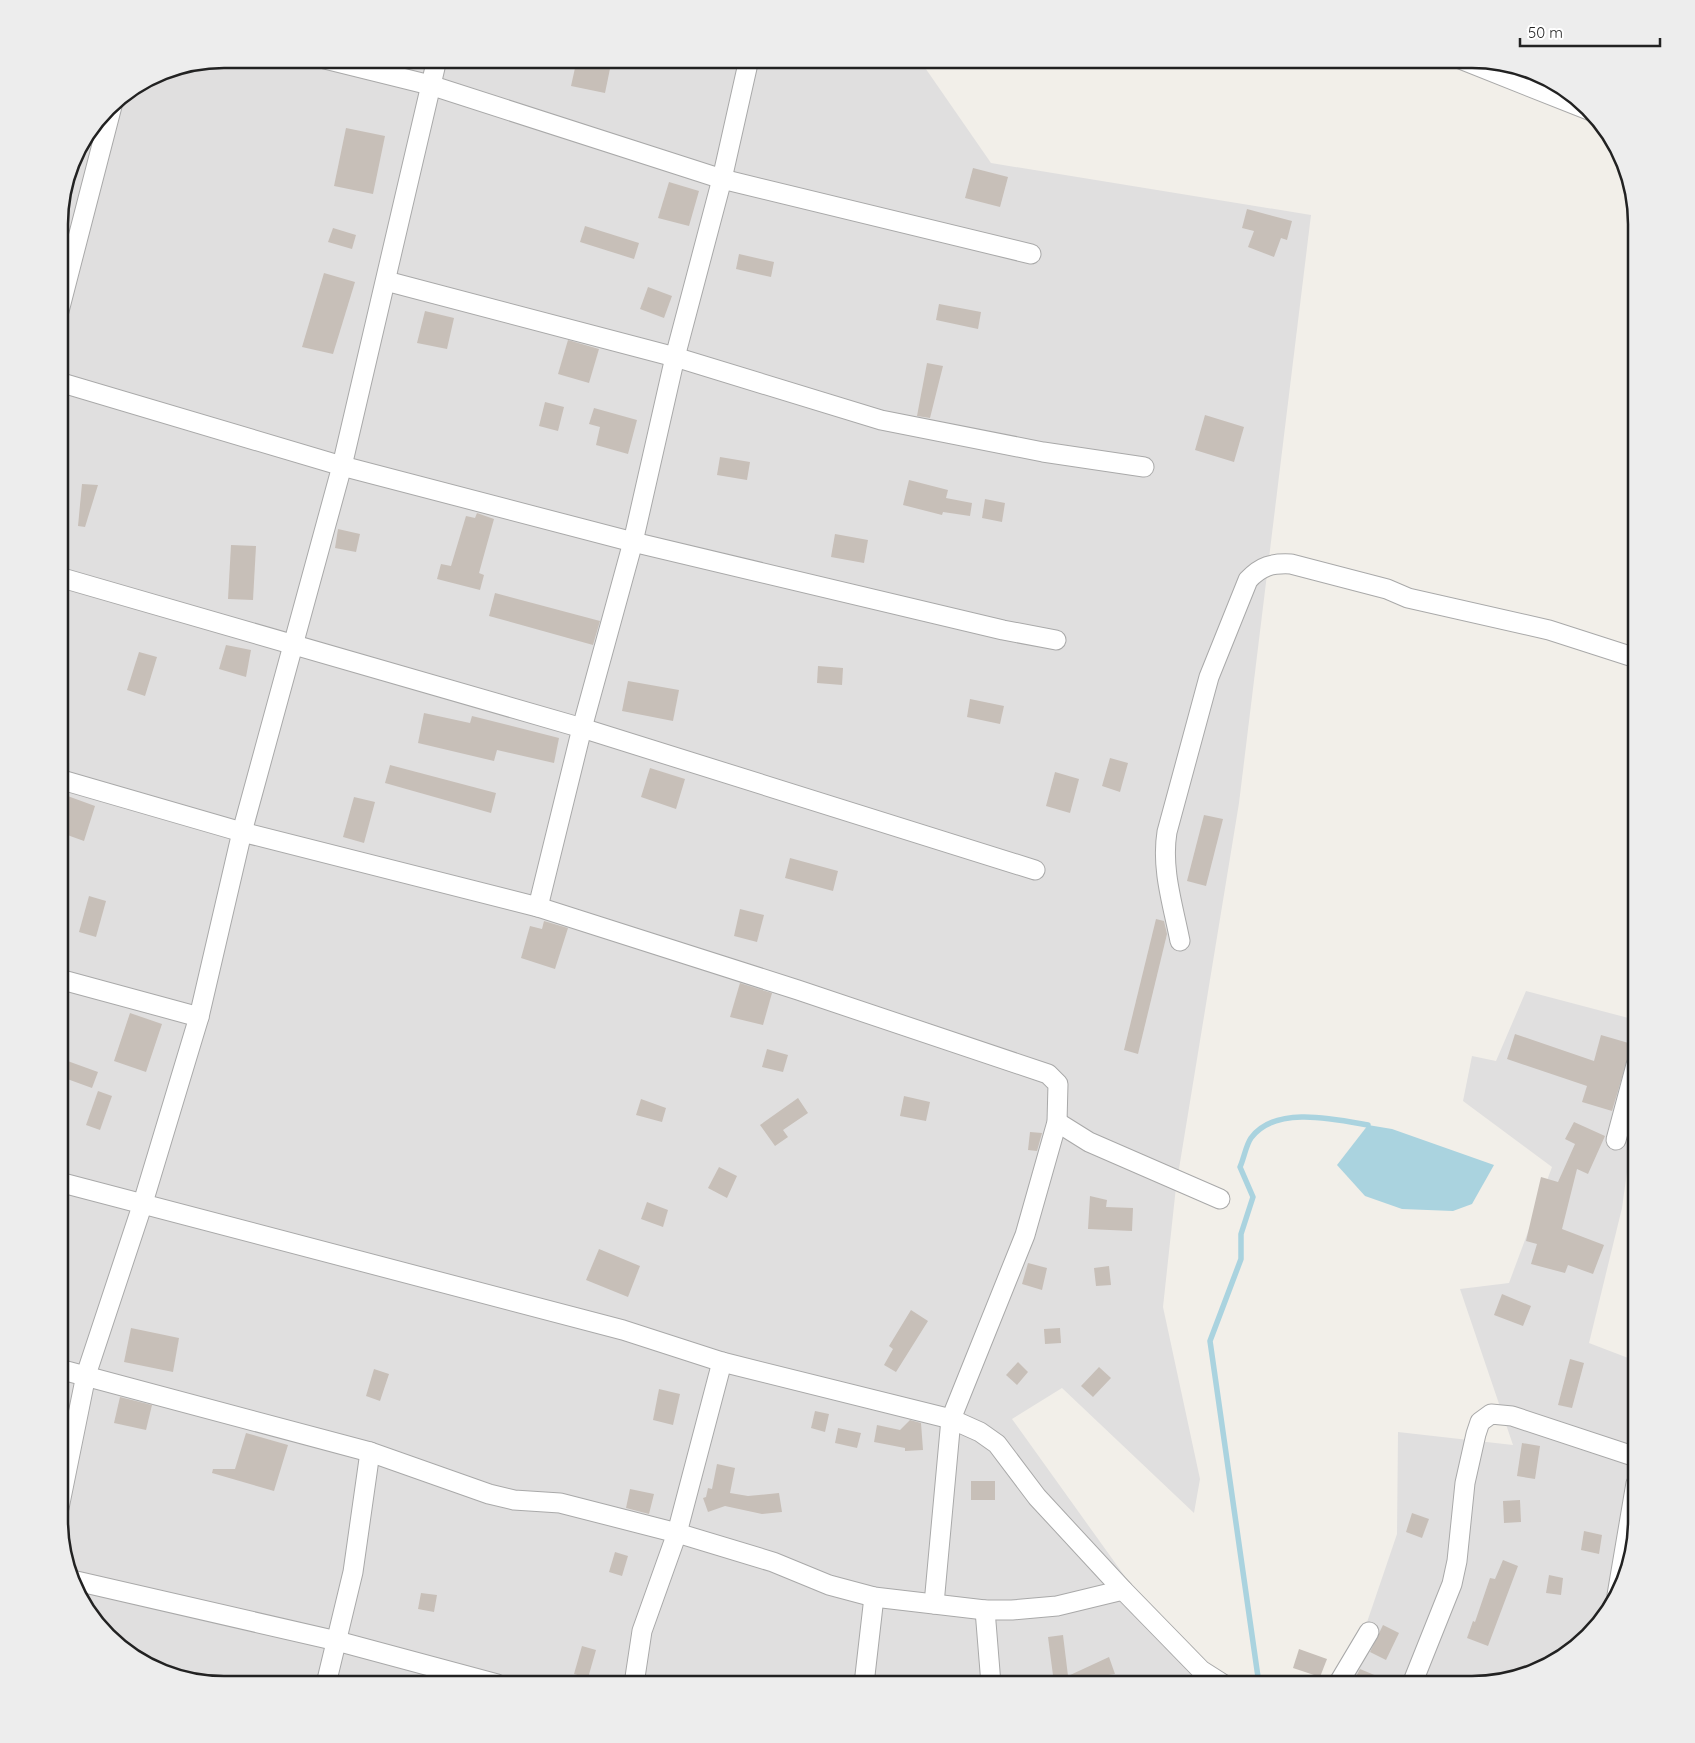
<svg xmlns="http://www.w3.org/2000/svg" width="1695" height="1743" font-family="Quicksand,sans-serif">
<rect width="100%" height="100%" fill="#f2efe9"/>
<g fill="#e0dfdf">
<path d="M224,59H919L991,163L1311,215L1239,803L1176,1187L1163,1307L1200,1479L1194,1513L1062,1388L1012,1419L1202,1684H224L151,1667L99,1628L68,1573L59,1520V212L76,150L115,100L161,71Z"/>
<path d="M1526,991L1636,1020V1107L1622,1208L1589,1343L1636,1361V1519L1619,1592L1580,1644L1525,1675L1472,1684H1346L1397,1534L1398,1432L1513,1445L1460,1289L1509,1283L1552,1167L1463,1101L1472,1056L1496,1061Z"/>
</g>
<path fill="#aad3df" d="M1368,1125L1392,1129L1494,1165L1472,1204L1453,1211L1402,1209L1365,1196L1337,1165Z"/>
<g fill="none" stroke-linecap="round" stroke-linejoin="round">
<path stroke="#aad3df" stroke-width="5.5" d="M1259,1684L1210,1341L1241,1259V1234L1253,1197L1240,1167C1244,1158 1246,1145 1251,1138C1275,1105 1335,1119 1368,1125"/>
</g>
<g fill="#c7bfb8">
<path d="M577,59H612L605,93L571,86Z"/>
<path d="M346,128L385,136L373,194L334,186Z"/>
<path d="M973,168L1008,177L1000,207L965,198Z"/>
<path d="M669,182L699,191L689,226L658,218Z"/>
<path d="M1247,209L1292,221L1287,240L1281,238L1274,257L1248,247L1254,231L1242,228Z"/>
<path d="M585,226L639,243L634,259L580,242Z"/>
<path d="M333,228L356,235L352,249L328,242Z"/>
<path d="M739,254L774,262L771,277L736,269Z"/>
<path d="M324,273L355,282L333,354L302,347Z"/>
<path d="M648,287L672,296L664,318L640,309Z"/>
<path d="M939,304L981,312L978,329L936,320Z"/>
<path d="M425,311L454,318L447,349L417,343Z"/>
<path d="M568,340L599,349L589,383L558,374Z"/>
<path d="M927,363L943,366L930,418L917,416Z"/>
<path d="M545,402L564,407L558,431L539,426Z"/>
<path d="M594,408L637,420L628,454L596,445L600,427L589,424Z"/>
<path d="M1205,415L1244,427L1234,462L1195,450Z"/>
<path d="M720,457L750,462L747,480L717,475Z"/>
<path d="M909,480L948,490L946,498L972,503L970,516L943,512L942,515L903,505Z"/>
<path d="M82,484L98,485L85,527L78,526Z"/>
<path d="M985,499L1005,503L1002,522L982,518Z"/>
<path d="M477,513L494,519L479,573L484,575L480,590L437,579L441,564L451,566L466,516L475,518Z"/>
<path d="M338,529L360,534L356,552L335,548Z"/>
<path d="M835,534L868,540L864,563L831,557Z"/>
<path d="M231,545L256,546L253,600L228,599Z"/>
<path d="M495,593L600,621L593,645L489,616Z"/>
<path d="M226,645L251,650L246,677L219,669Z"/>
<path d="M139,652L157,657L145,696L127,690Z"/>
<path d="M818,666L843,668L842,685L817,683Z"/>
<path d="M628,681L679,690L673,721L622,711Z"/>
<path d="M970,699L1004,706L1000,724L967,717Z"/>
<path d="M424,713L470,723L472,716L559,738L554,763L497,750L494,761L418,743Z"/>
<path d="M1110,758L1128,763L1120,792L1102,786Z"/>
<path d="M390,765L496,793L491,813L385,783Z"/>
<path d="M650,768L685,779L676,809L641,797Z"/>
<path d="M1055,772L1079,779L1070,813L1046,806Z"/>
<path d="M62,794L95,806L84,841L59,832V804Z"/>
<path d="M354,797L375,802L364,843L343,837Z"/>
<path d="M1204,815L1223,819L1206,886L1187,881Z"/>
<path d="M790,858L838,871L833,891L785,878Z"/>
<path d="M89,896L106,901L96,937L79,932Z"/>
<path d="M740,909L764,915L757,942L734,936Z"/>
<path d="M1156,919L1164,921L1167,934L1138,1054L1124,1050Z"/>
<path d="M544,921L568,928L555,969L521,958L530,926L542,929Z"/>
<path d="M740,983L772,993L763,1025L730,1017Z"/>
<path d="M130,1013L162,1024L146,1072L114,1061Z"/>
<path d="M1515,1034L1594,1061L1601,1035L1632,1044L1612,1111L1582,1102L1587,1086L1507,1059Z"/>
<path d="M767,1049L788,1055L783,1072L762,1067Z"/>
<path d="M62,1059L98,1072L92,1088L59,1076Z"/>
<path d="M98,1091L112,1096L100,1130L86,1125Z"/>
<path d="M904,1096L930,1102L926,1121L900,1116Z"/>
<path d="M798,1098L808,1113L783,1130L788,1137L775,1146L760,1125Z"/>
<path d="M641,1099L666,1108L662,1122L636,1115Z"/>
<path d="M1574,1122L1605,1136L1588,1174L1577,1169L1562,1229L1604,1245L1593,1274L1568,1265L1565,1273L1531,1264L1537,1244L1526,1241L1541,1177L1558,1182L1575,1144L1565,1139Z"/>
<path d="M1030,1132L1042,1133L1037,1151L1028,1150Z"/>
<path d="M719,1167L737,1176L727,1198L708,1188Z"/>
<path d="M1090,1196L1107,1200L1106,1207L1133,1208L1132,1231L1088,1229Z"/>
<path d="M647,1202L668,1210L663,1227L641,1219Z"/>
<path d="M599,1249L640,1266L628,1297L586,1280Z"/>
<path d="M1028,1263L1047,1268L1042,1290L1022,1284Z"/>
<path d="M1109,1266L1111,1285L1096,1286L1094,1268Z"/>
<path d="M1502,1294L1531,1306L1523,1326L1494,1315Z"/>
<path d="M911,1310L928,1321L896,1372L884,1365L893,1349L889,1346Z"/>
<path d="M131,1328L179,1338L173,1372L124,1362Z"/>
<path d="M1060,1328L1061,1343L1045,1344L1044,1329Z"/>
<path d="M1570,1359L1584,1363L1572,1408L1558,1405Z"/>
<path d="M1018,1362L1028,1372L1017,1385L1006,1375Z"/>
<path d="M1099,1367L1111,1378L1093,1397L1081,1386Z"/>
<path d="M374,1369L389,1374L380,1401L366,1396Z"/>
<path d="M659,1389L680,1394L673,1425L653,1420Z"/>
<path d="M120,1397L152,1405L146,1430L114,1423Z"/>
<path d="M815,1411L829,1414L825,1432L811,1428Z"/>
<path d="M910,1420L921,1423L923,1450L905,1451V1448L874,1442L877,1425L900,1430Z"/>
<path d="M838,1428L861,1433L857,1448L835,1443Z"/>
<path d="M246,1433L288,1445L274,1491L212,1473L213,1469H235Z"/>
<path d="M1522,1443L1540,1446L1535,1479L1517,1476Z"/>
<path d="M717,1464L735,1468L730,1493L748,1496L779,1493L782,1512L762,1514L725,1506L708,1512L703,1498L706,1497L708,1488L712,1489Z"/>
<rect x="971" y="1481" width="24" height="19"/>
<path d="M630,1489L654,1494L649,1514L626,1508Z"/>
<path d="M1520,1500L1521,1522L1504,1523L1503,1501Z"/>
<path d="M1412,1513L1429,1519L1422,1538L1406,1532Z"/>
<path d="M1584,1531L1602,1535L1599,1554L1581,1550Z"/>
<path d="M615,1552L628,1556L622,1576L609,1572Z"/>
<path d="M1503,1560L1518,1566L1488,1646L1467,1638L1473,1621L1475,1622L1490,1578L1495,1579Z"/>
<path d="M1549,1575L1563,1578L1561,1595L1546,1593Z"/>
<path d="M421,1593L437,1595L434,1612L418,1609Z"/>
<path d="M1383,1625L1399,1633L1386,1660L1370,1652Z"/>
<path d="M1063,1635L1068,1676L1109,1657L1115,1674L1054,1683L1048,1637Z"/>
<path d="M582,1646L596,1650L588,1678L574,1674Z"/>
<path d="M1299,1649L1327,1659L1320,1677L1293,1668Z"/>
<path d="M1360,1669L1396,1684H1352Z"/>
</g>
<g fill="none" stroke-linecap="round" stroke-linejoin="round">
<defs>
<g id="minor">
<path d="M325,59L430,85L722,179L1031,254"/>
<path d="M1460,59L1591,111"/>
<path d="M386,281L675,357L881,420L1043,452L1144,467"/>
<path d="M59,311L113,102"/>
<path d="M59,382L342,466L633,542L1003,630L1056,640"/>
<path d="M59,577L582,728L1035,870"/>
<path d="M59,779L242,832L538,907L798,990L1048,1074L1058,1084L1057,1122L1025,1235L951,1419L934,1604"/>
<path d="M538,907L582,728L633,542L675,357L722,179L749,59"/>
<path d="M1180,941C1173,905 1161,869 1167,832L1209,677L1248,580C1261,566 1272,563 1291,564L1387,589L1408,598L1549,630L1636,658"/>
<path d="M59,979L199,1017"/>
<path d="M1057,1122L1089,1142L1220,1199"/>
<path d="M1616,1140L1636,1065"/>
<path d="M59,1182L623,1330L722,1362L951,1419L980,1432L997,1444L1037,1497L1123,1590L1201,1670L1223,1684"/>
<path d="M59,1369L370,1452L489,1494L514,1500L560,1503L677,1533L773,1562L829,1585L874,1597L985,1610H1012L1057,1606L1123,1590"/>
<path d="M59,1508L86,1375L142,1206L199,1017L242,832L342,466L437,59"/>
<path d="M72,1580L337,1641L497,1684"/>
<path d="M1617,1595L1636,1483"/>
<path d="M985,1610L991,1684"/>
<path d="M326,1684L353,1572L370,1452"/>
<path d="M634,1684L642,1631L677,1533L722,1362"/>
<path d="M864,1684L874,1597"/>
<path d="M1338,1684L1369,1632"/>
<path d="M1412,1684L1452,1584L1457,1561L1465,1483L1476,1434L1480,1422L1491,1414L1512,1416L1636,1457"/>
</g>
</defs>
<use href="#minor" stroke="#a9a9a9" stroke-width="21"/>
<use href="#minor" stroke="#fff" stroke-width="19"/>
</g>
<path d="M0 0H1695V1743H0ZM224 68H1472A156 156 0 0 1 1628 224V1520A156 156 0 0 1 1472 1676H224A156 156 0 0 1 68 1520V224A156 156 0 0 1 224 68Z" fill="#ededed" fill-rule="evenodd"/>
<path fill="none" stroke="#222" stroke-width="2.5" d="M224 68H1472A156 156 0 0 1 1628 224V1520A156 156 0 0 1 1472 1676H224A156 156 0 0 1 68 1520V224A156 156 0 0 1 224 68Z"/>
<path d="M1520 38v8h140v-8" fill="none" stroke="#222222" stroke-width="2.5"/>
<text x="1528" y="38" font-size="15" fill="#222222" stroke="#ffffff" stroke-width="4" paint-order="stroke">50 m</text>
</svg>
